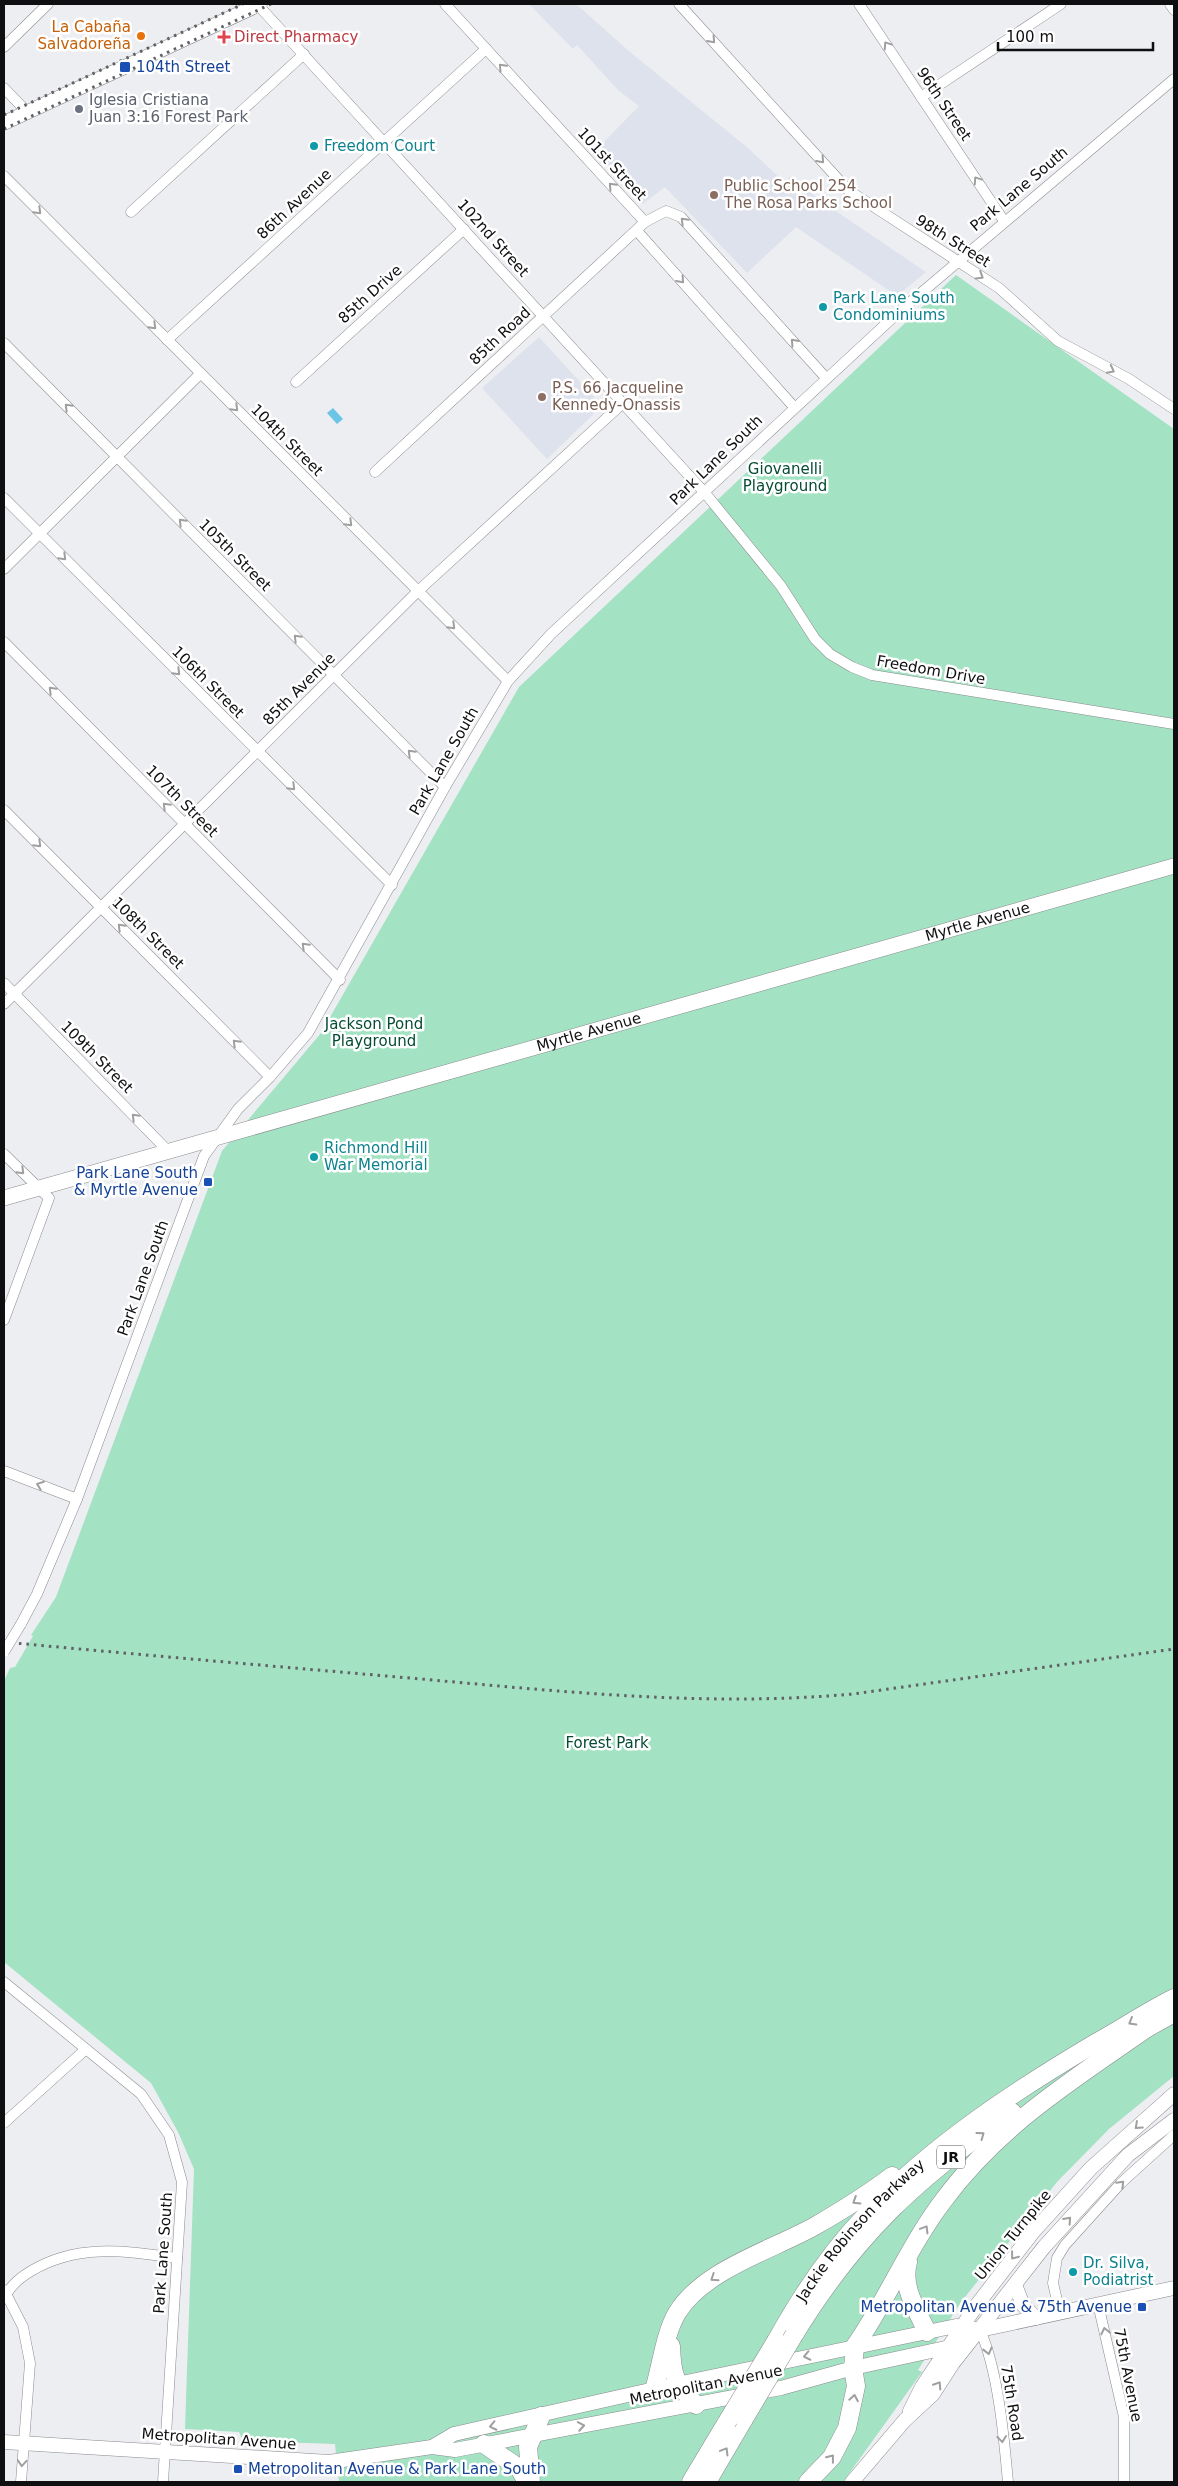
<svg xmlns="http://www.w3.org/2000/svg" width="1178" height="2486" font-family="'DejaVu Sans',sans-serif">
<rect width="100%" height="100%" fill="#edeef2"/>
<g fill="#dee2ed">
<path d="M529,4H576L630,52L748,148L784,182L791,176L821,201L926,272L897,296L796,227L747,273L665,187L643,204L595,151L639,106L619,91L577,45L573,49Z"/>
<path d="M539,337L602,406L547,459L482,388Z"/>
</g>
<path fill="#a3e2c2" d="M956,275L1174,429V2076L1109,2129L1057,2182L961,2302L918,2370L922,2372L843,2482H339L335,2444L243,2441L239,2432L185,2429L194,2169L178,2132L151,2083L4,1962V1681L10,1668L15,1667L33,1636L31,1635L56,1597L222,1151L321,1033L519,687Z"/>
<path fill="#6ac5e7" d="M333,408L343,419L337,424L327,413Z"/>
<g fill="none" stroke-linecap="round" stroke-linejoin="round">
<defs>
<g id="street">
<path d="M257,4L705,493L781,586L815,639L830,654L852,667L872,675L1174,724"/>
<path d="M445,4L645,222"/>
<path d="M679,4L848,190L999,288L1058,341L1129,379L1174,409"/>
<path d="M859,4L1004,221"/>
<path d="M1170,4L1174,10"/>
<path d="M4,47L48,4"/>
<path d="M4,88L27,112"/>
<path d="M921,97L1061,4"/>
<path d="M4,176L508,681"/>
<path d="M131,212L304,54"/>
<path d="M637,231L794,407"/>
<path d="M167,340L486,49"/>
<path d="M4,343L445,787"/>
<path d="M296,382L464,229"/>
<path d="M375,472L645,222L666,211L681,217L826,378"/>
<path d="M4,498L392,885"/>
<path d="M4,569L200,374"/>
<path d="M4,642L340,980"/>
<path d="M4,810L270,1077"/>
<path d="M4,983L169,1152"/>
<path d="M4,1004L417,592L623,403"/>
<path d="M4,1154L49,1198L4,1320"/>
<path d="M4,1471L77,1499"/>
<path d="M21,1624L37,1594L77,1499L204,1156L238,1109L270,1077L308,1033L445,787L508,681L551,634L901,310L1174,79"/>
<path d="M4,1982L141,2094L169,2135L182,2182L163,2482"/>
<path d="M4,2123L86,2049"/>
<path d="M4,2290L23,2327L30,2363L21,2482"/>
<path d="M5,2298C9,2287 21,2277 31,2271C78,2243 126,2251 177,2258"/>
<path d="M1098,2304L1124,2417V2482"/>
<path d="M1060,2313L1053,2283L1057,2258L1065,2245L1121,2183L1174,2135"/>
<path d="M980,2330C998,2370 1004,2437 1008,2482"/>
</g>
<g id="secondary">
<path d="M4,123L260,4"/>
<path d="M1015,2285L1023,2305L1036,2318"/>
<path d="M910,2411L922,2387L976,2306L1033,2232L1091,2168L1174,2094"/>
<path d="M4,2442L329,2462L432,2447L455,2450L781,2388L853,2368L950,2347L980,2330L1174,2288"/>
<path d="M432,2447L454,2434L677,2384L956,2326L980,2330"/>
<path d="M852,2482L905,2420L933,2394L953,2363L1044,2247L1128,2155L1174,2120"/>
</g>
<g id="primary">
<path id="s1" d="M4,1198L1174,866"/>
</g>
<g id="highway">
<path d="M1140,2032L1174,2013"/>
<path d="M908,2262C901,2287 917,2310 927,2332"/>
<path d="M794,2335C855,2235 917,2178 1012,2112"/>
<path id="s2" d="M776,2341C801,2296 830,2252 866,2215C932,2145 1016,2090 1099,2041C1124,2027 1148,2011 1174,1998"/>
<path d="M671,2346C672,2377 675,2382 696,2405"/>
<path d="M654,2390C661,2367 665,2333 677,2313C703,2270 772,2250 815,2226C841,2211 867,2195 892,2176"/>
<path d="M484,2444L519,2468L527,2482"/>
<path d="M531,2482L528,2447L541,2416"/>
<path d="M691,2482L727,2422"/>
<path d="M707,2482L744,2419"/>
<path d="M808,2482L832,2457L847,2428L856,2386L853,2368L855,2346C887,2300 909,2246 943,2201C1000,2124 1073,2080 1150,2026"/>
</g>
</defs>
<use href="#street" stroke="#8a8b8e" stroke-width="11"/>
<use href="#secondary" stroke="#8a8b8e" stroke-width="15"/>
<use href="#primary" stroke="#8a8b8e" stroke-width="16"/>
<use href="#highway" stroke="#8a8b8e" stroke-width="19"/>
<use href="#street" stroke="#fff" stroke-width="10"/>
<use href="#secondary" stroke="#fff" stroke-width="14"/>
<use href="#primary" stroke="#fff" stroke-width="15"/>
<use href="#highway" stroke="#fff" stroke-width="18"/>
<g stroke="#606164" stroke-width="3" stroke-dasharray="2.5 5" stroke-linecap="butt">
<path d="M4,115L243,4"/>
<path d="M4,129L271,4"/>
<path d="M4,1642C143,1655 282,1667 421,1679C566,1692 708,1707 853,1694L1174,1649"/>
</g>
<defs>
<path id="street-bridge" d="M4,1652L21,1624"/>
<g id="highway-bridge">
<path d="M744,2419L794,2335"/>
<path d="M727,2422L776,2341"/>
</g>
</defs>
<use href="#street-bridge" stroke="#8a8b8e" stroke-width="11" stroke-linecap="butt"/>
<use href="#highway-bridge" stroke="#8a8b8e" stroke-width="19" stroke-linecap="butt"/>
<use href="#street-bridge" stroke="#fff" stroke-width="10"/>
<use href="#highway-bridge" stroke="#fff" stroke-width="18"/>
</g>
<defs><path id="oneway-chevron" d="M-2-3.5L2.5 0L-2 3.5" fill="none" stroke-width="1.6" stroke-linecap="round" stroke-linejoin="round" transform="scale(1.25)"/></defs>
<g stroke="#9f9fa0">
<use href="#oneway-chevron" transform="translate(712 40) rotate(48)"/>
<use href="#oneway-chevron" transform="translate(887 45) rotate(-124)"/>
<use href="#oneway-chevron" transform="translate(502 67) rotate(-133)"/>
<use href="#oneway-chevron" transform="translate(821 160) rotate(48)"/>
<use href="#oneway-chevron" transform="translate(977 180) rotate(-124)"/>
<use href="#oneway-chevron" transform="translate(612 186) rotate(-133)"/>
<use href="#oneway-chevron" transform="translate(38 211) rotate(45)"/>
<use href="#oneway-chevron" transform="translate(684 221) rotate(-135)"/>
<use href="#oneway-chevron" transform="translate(980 276) rotate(32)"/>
<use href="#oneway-chevron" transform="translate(681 280) rotate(48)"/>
<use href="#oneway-chevron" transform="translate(153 326) rotate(45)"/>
<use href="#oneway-chevron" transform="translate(794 342) rotate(-132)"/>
<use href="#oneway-chevron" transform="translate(1111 370) rotate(27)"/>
<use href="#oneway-chevron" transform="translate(68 407) rotate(-135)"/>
<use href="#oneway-chevron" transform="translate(235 408) rotate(45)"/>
<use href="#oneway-chevron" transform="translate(182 522) rotate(-135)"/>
<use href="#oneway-chevron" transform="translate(349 523) rotate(45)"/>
<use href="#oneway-chevron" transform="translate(63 557) rotate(45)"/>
<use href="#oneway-chevron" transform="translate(452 626) rotate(45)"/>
<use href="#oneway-chevron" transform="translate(297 638) rotate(-135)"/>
<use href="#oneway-chevron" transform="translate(177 672) rotate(45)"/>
<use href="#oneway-chevron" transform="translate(52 690) rotate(-135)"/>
<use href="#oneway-chevron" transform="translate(411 753) rotate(-135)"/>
<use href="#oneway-chevron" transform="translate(292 787) rotate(45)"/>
<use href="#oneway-chevron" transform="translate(166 806) rotate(-135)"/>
<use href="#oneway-chevron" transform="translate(38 844) rotate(45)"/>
<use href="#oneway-chevron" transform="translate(121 927) rotate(-135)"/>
<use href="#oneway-chevron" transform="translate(305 946) rotate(-135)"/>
<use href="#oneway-chevron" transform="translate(236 1043) rotate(-135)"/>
<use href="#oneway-chevron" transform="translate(135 1117) rotate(-135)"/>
<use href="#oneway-chevron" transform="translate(21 1171) rotate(45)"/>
<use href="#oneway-chevron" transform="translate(40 1485) rotate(-159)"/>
<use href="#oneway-chevron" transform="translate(1132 2022) rotate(150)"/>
<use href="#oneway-chevron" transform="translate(1138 2126) rotate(138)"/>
<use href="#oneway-chevron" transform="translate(981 2135) rotate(-36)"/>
<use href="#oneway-chevron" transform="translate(1121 2184) rotate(-45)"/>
<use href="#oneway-chevron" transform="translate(856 2201) rotate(148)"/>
<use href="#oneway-chevron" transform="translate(1068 2220) rotate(-48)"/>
<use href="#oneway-chevron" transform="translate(925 2229) rotate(-59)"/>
<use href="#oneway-chevron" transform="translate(1014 2256) rotate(128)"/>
<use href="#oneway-chevron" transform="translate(714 2278) rotate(146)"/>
<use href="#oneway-chevron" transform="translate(1105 2331) rotate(-103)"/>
<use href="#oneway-chevron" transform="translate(988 2351) rotate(76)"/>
<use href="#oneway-chevron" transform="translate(807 2356) rotate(168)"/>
<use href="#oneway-chevron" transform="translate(938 2385) rotate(-57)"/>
<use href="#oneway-chevron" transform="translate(854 2398) rotate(-80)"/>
<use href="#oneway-chevron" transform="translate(493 2426) rotate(168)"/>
<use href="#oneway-chevron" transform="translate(581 2426) rotate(-10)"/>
<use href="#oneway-chevron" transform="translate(1002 2439) rotate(83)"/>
<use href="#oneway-chevron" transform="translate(725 2451) rotate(-59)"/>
<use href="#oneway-chevron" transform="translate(831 2458) rotate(-52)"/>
<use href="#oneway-chevron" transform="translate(22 2463) rotate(94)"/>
</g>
<circle fill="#e8710a" stroke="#fff" stroke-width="2" cx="141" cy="36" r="5"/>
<path fill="#e0444e" stroke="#fff" stroke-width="2" d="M221.5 29.5h5v5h5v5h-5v5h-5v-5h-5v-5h5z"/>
<g fill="#1a4fb4" stroke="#fff" stroke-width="2">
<rect x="119" y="61" width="12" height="12" rx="2.5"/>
<rect x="203" y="1177" width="10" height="10" rx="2.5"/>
<rect x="1137" y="2302" width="10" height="10" rx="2.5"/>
<rect x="233" y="2464" width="10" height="10" rx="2.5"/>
</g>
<circle fill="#6b7280" stroke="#fff" stroke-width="2" cx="79" cy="109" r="5"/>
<g fill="#0f9aa8" stroke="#fff" stroke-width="2">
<circle cx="314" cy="146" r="5"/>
<circle cx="823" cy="307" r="5"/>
<circle cx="314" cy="1157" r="5"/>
<circle cx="1073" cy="2272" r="5"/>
</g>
<g fill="#8d6e63" stroke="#fff" stroke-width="2">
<circle cx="714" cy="195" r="5"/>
<circle cx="542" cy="397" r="5"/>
</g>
<g text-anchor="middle" stroke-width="5" stroke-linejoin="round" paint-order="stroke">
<rect fill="#fff" stroke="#575758" stroke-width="1" x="937" y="2145.5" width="28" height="23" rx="4"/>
<g font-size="14" font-weight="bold" fill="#0f0f11">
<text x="951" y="2162">JR</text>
</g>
<g font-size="15" fill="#c56008" stroke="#fff" text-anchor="end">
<text x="131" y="32">La Cabaña<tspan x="131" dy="17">Salvadoreña</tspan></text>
</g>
<g font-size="15" fill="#be3a42" stroke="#fff" text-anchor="start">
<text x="234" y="42">Direct Pharmacy</text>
</g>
<g font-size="15" fill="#164399" stroke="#fff" text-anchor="start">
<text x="136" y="72">104th Street</text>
<text x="198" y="1178" text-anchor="end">Park Lane South<tspan x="198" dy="17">&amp; Myrtle Avenue</tspan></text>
<text x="1132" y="2312" text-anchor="end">Metropolitan Avenue &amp; 75th Avenue</text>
<text x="248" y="2474">Metropolitan Avenue &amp; Park Lane South</text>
</g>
<g font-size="15" fill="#5b616d" stroke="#fff" text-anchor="start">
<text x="89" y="105">Iglesia Cristiana<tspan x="89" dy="17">Juan 3:16 Forest Park</tspan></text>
</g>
<g font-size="15" fill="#0f0f11" stroke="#fff">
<text transform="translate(944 104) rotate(56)" y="5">96th Street</text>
<text transform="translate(612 164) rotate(47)" y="5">101st Street</text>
<text transform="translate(1019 189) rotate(-40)" y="5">Park Lane South</text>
<text transform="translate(294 204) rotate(-43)" y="5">86th Avenue</text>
<text transform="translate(493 238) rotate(48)" y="5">102nd Street</text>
<text transform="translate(953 241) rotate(32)" y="5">98th Street</text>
<text transform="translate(370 294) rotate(-42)" y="5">85th Drive</text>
<text transform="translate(500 336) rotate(-43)" y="5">85th Road</text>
<text transform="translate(287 440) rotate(45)" y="5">104th Street</text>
<text transform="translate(716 460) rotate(-44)" y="5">Park Lane South</text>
<text transform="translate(235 555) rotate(45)" y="5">105th Street</text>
<text transform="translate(931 670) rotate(10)" y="5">Freedom Drive</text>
<text transform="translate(208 682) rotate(45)" y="5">106th Street</text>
<text transform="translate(299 689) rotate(-45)" y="5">85th Avenue</text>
<text transform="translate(444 761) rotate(-60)" y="5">Park Lane South</text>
<text transform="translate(182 801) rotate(45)" y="5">107th Street</text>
<text dy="5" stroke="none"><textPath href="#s1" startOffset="1012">Myrtle Avenue</textPath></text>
<text transform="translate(148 933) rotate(45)" y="5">108th Street</text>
<text dy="5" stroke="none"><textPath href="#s1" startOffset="608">Myrtle Avenue</textPath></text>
<text transform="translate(97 1057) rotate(45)" y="5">109th Street</text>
<text transform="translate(143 1278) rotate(-70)" y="5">Park Lane South</text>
<text dy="5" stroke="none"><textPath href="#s2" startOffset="140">Jackie Robinson Parkway</textPath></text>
<text transform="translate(1013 2235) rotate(-51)" y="5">Union Turnpike</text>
<text transform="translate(163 2253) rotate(-86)" y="5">Park Lane South</text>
<text transform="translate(1128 2375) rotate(79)" y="5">75th Avenue</text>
<text transform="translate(706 2385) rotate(-11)" y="5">Metropolitan Avenue</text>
<text transform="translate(1012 2403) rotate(81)" y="5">75th Road</text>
<text transform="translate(219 2439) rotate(4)" y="5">Metropolitan Avenue</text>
</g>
<g font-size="15" fill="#0d838f" stroke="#fff" text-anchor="start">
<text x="324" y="151">Freedom Court</text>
<text x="833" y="303">Park Lane South<tspan x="833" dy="17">Condominiums</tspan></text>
<text x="324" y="1153">Richmond Hill<tspan x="324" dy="17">War Memorial</tspan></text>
<text x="1083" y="2268">Dr. Silva,<tspan x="1083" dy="17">Podiatrist</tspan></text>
</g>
<g font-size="15" fill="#785e54" stroke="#fff" text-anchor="start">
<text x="724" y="191">Public School 254<tspan x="724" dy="17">The Rosa Parks School</tspan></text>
<text x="552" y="393">P.S. 66 Jacqueline<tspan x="552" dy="17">Kennedy-Onassis</tspan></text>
</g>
<g font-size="15" fill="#054c33" stroke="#fff">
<text x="785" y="474">Giovanelli<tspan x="785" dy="17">Playground</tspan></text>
<text x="374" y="1029">Jackson Pond<tspan x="374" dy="17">Playground</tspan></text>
<text x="607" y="1748">Forest Park</text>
</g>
</g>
<rect width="1178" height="2486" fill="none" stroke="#0f0f11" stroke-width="10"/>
<path d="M998 42v8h155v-8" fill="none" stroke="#0f0f11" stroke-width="2.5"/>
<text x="1006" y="42" font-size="15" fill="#0f0f11" stroke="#ffffff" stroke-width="4" paint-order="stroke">100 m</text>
</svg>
